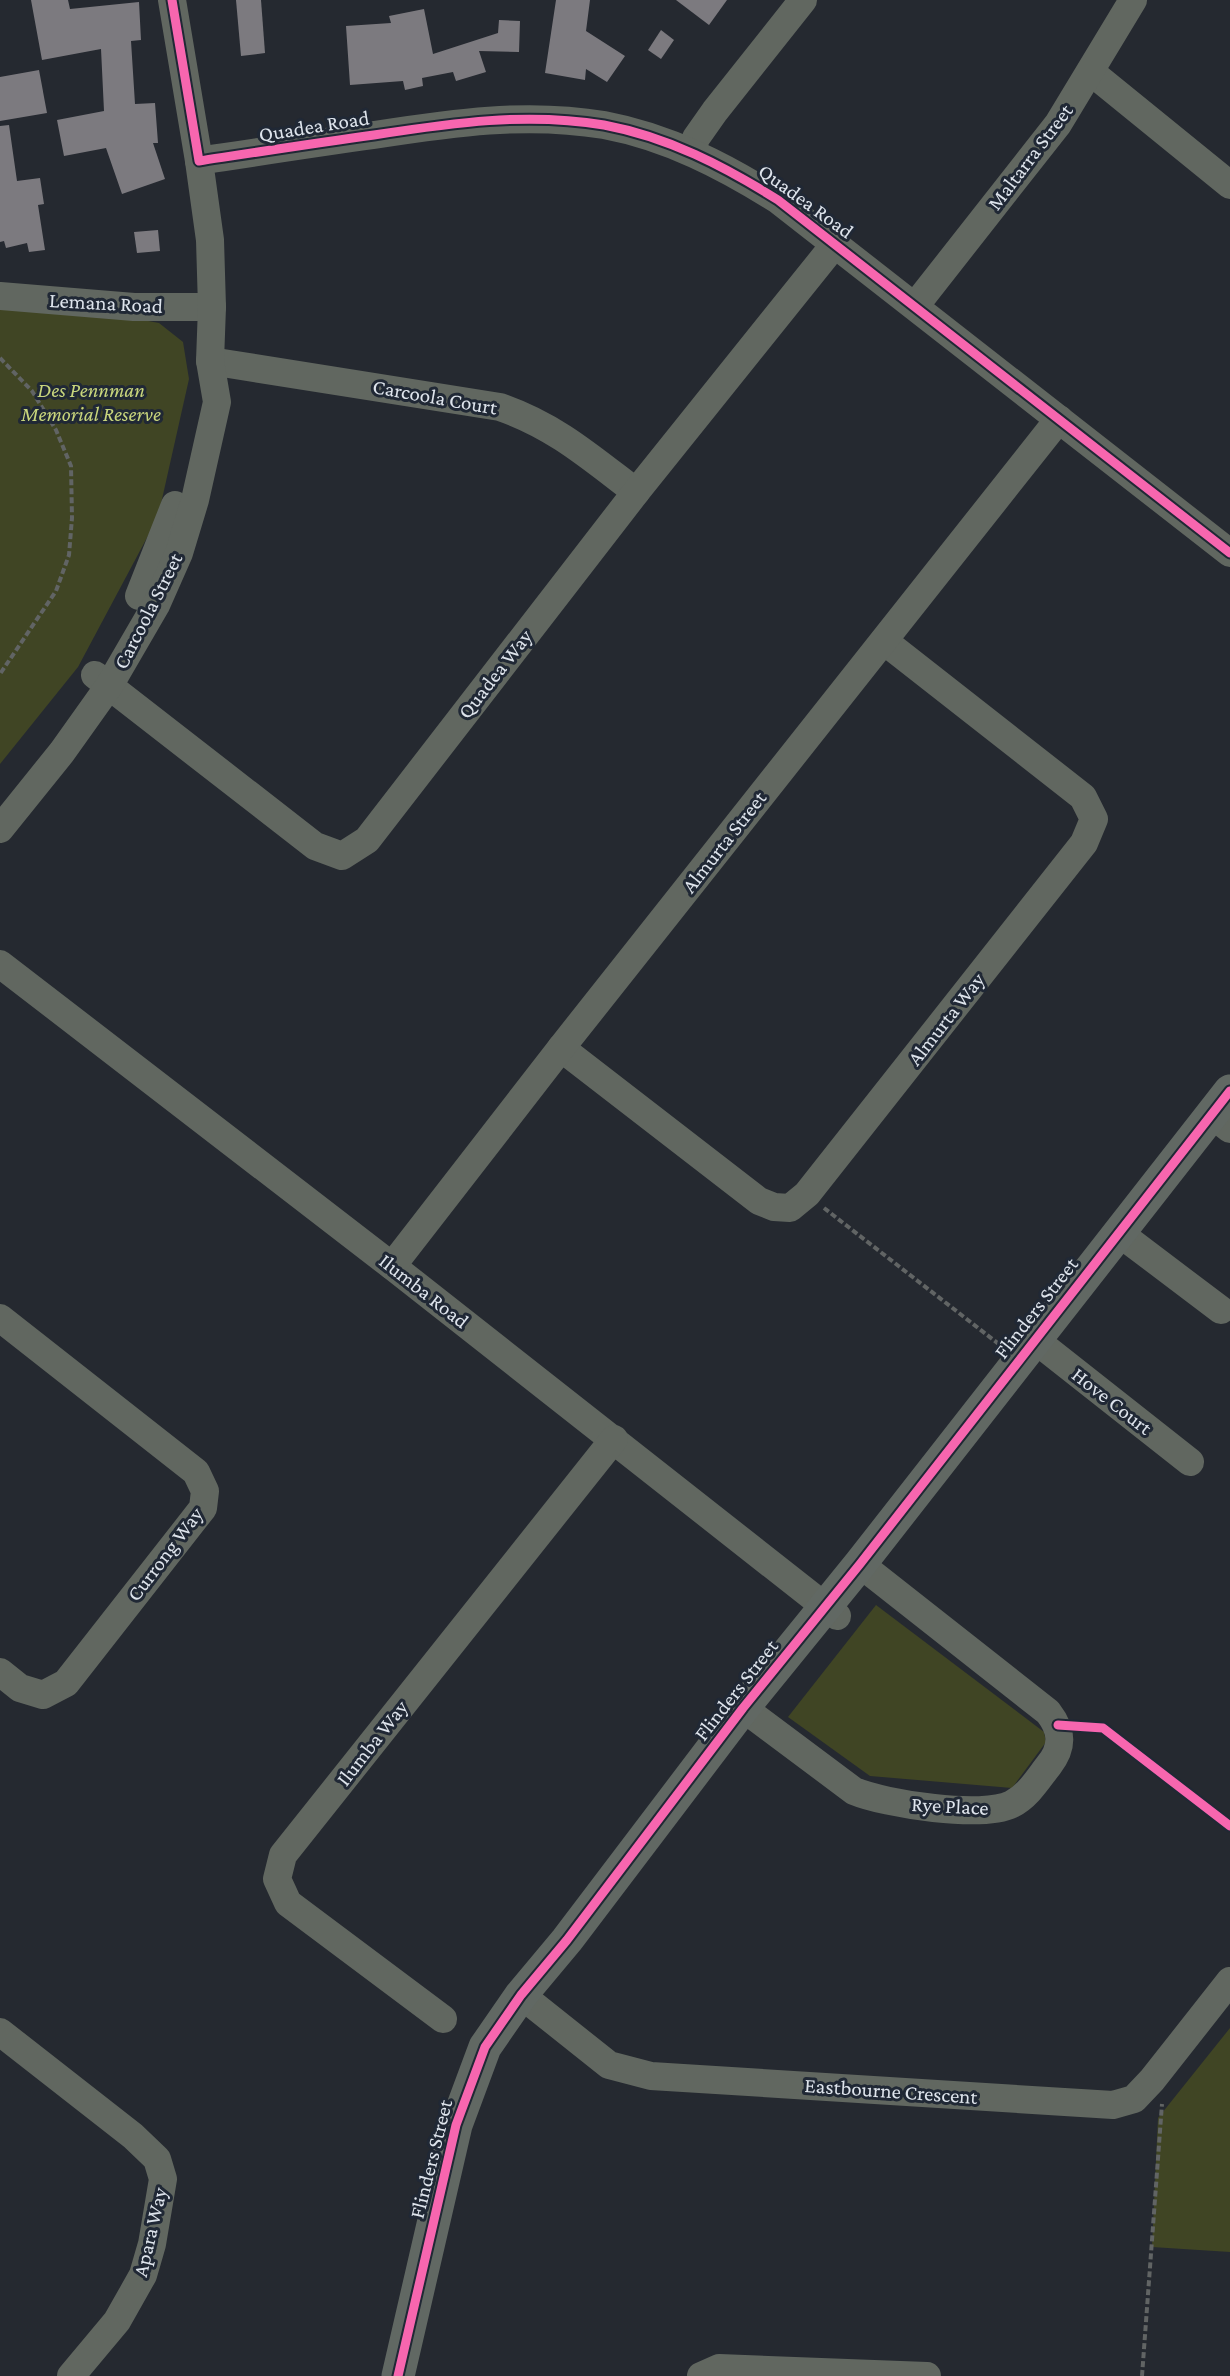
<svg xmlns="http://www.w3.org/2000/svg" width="1230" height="2376" font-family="'Crimson Pro',serif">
<rect width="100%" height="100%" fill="#252930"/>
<g fill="#404524">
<path d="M0,305L100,312L159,323L183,342L189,379L158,517L78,667L0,764Z"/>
<path d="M876,1605L1044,1732L1046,1742L1012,1788L870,1776L788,1717Z"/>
<path d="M1230,2028V2252L1152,2247L1158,2118Z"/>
</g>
<g fill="#7c7a7f">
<path d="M31,0H68L70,9L139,2L141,40L131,41L135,104L155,103L158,143H153L165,179L122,194L106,148L64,156L57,120L104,111L101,49L42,60Z"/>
<path d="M236,0H261L265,53L241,56Z"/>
<path d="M556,0H590L586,31L625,56L607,82L586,69L585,80L545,73Z"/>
<path d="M676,0H727L709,25Z"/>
<path d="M424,9L433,54L498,33L499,20L520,21L519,52L479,51L486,72L456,81L453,72L422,78L423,86L405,90L403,81L350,85L346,26L391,23L389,16Z"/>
<path d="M661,30L674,40L661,59L648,50Z"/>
<path d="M39,70L47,113L0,121V77Z"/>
<path d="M9,125L17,181L40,178L44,204L38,205L45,250L29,252L27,243L6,248L4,241L0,242V126Z"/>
<path d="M158,230L160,251L137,253L134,232Z"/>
</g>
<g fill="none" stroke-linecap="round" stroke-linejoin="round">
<g stroke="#616464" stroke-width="4" stroke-dasharray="6 3" stroke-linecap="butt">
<path d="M0,358L32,391L56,430L71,466L72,518L69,555L56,591L0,674"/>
<path d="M824,1208L1000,1345"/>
<path d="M1142,2376L1162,2104"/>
</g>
<g stroke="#616760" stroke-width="28">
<path d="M1091,72L1230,185"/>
<path d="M692,151L696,138L715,111L803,0"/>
<path d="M199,161C258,152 316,143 374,135C452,123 526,112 604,125C668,137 724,166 778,200L1230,553"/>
<path d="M0,296L134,307H212"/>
<path d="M915,306L1058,124L1133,0"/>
<path d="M210,361L500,407C555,426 590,457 636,492"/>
<path d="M139,596L175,505"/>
<path d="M95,675L315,846L342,856L367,840L636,492L835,244"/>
<path d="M0,829L62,752L109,686L156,605L179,553L195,500L217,402L210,361L212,307L210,240L199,161L172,0"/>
<path d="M0,964L392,1266L837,1616"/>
<path d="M561,1048L759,1201L774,1207L790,1208L807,1194L1084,843L1094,819L1083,797L884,641"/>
<path d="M1211,1114L1230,1129"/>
<path d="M1131,1242L1221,1310"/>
<path d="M392,1266L561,1048L1059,419"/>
<path d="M0,1318L196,1472L205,1491L203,1508L66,1683L43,1695L20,1688L0,1672"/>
<path d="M1034,1339L1190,1462"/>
<path d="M743,1708L854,1791C885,1804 983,1819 1012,1804C1028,1796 1038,1779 1049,1765C1064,1746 1062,1730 1048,1712L860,1564"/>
<path d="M521,1995L609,2065L651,2076L1113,2105L1134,2099L1152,2080L1230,1981"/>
<path d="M443,2019L288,1903L277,1879L283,1855L614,1439"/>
<path d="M0,2032L133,2136L157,2159L163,2179L152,2244L143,2275L117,2321L71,2376"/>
<path d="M701,2376L719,2368L927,2376"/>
</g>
<path stroke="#616863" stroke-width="33" d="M398,2376L456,2125L485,2047L521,1995L567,1940L743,1708L860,1564L1230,1091"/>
<defs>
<g id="cycleway">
<path d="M172,0L199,161C258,152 316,143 374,135C452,123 526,112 604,125C668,137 724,166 778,200L1230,553"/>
<path d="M1058,1725L1103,1728L1230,1826"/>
<path d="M398,2376L456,2125L485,2047L521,1995L567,1940L743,1708L860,1564L1230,1091"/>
</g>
</defs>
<use href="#cycleway" stroke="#202835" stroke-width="13"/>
<use href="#cycleway" stroke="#f766af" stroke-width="9"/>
</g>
<g text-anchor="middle" stroke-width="6" stroke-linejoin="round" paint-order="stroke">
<g font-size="21" fill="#dee4ec" stroke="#202835">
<text transform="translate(314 126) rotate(-9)" y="7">Quadea Road</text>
<text transform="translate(1030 157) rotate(-53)" y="7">Maltarra Street</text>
<text transform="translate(806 201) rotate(36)" y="7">Quadea Road</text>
<text transform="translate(106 303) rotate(3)" y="7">Lemana Road</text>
<text transform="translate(435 397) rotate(10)" y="7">Carcoola Court</text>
<text transform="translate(148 611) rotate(-63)" y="7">Carcoola Street</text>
<text transform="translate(495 674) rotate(-52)" y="7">Quadea Way</text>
<text transform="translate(724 842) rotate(-52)" y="7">Almurta Street</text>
<text transform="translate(946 1019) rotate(-52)" y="7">Almurta Way</text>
<text transform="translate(424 1291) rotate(38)" y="7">Ilumba Road</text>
<text transform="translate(1036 1308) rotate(-52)" y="7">Flinders Street</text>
<text transform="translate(1112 1401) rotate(38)" y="7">Hove Court</text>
<text transform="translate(165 1554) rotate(-53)" y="7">Currong Way</text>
<text transform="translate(736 1690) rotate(-52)" y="7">Flinders Street</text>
<text transform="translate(372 1743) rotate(-52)" y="7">Ilumba Way</text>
<text transform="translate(950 1806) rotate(3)" y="7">Rye Place</text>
<text transform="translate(891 2091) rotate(4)" y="7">Eastbourne Crescent</text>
<text transform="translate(431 2159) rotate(-76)" y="7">Flinders Street</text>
<text transform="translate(150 2232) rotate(-77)" y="7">Apara Way</text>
</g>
<g font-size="21" font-style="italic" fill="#c8d57c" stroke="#202835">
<text x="91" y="397">Des Pennman<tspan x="91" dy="24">Memorial Reserve</tspan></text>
</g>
</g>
</svg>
